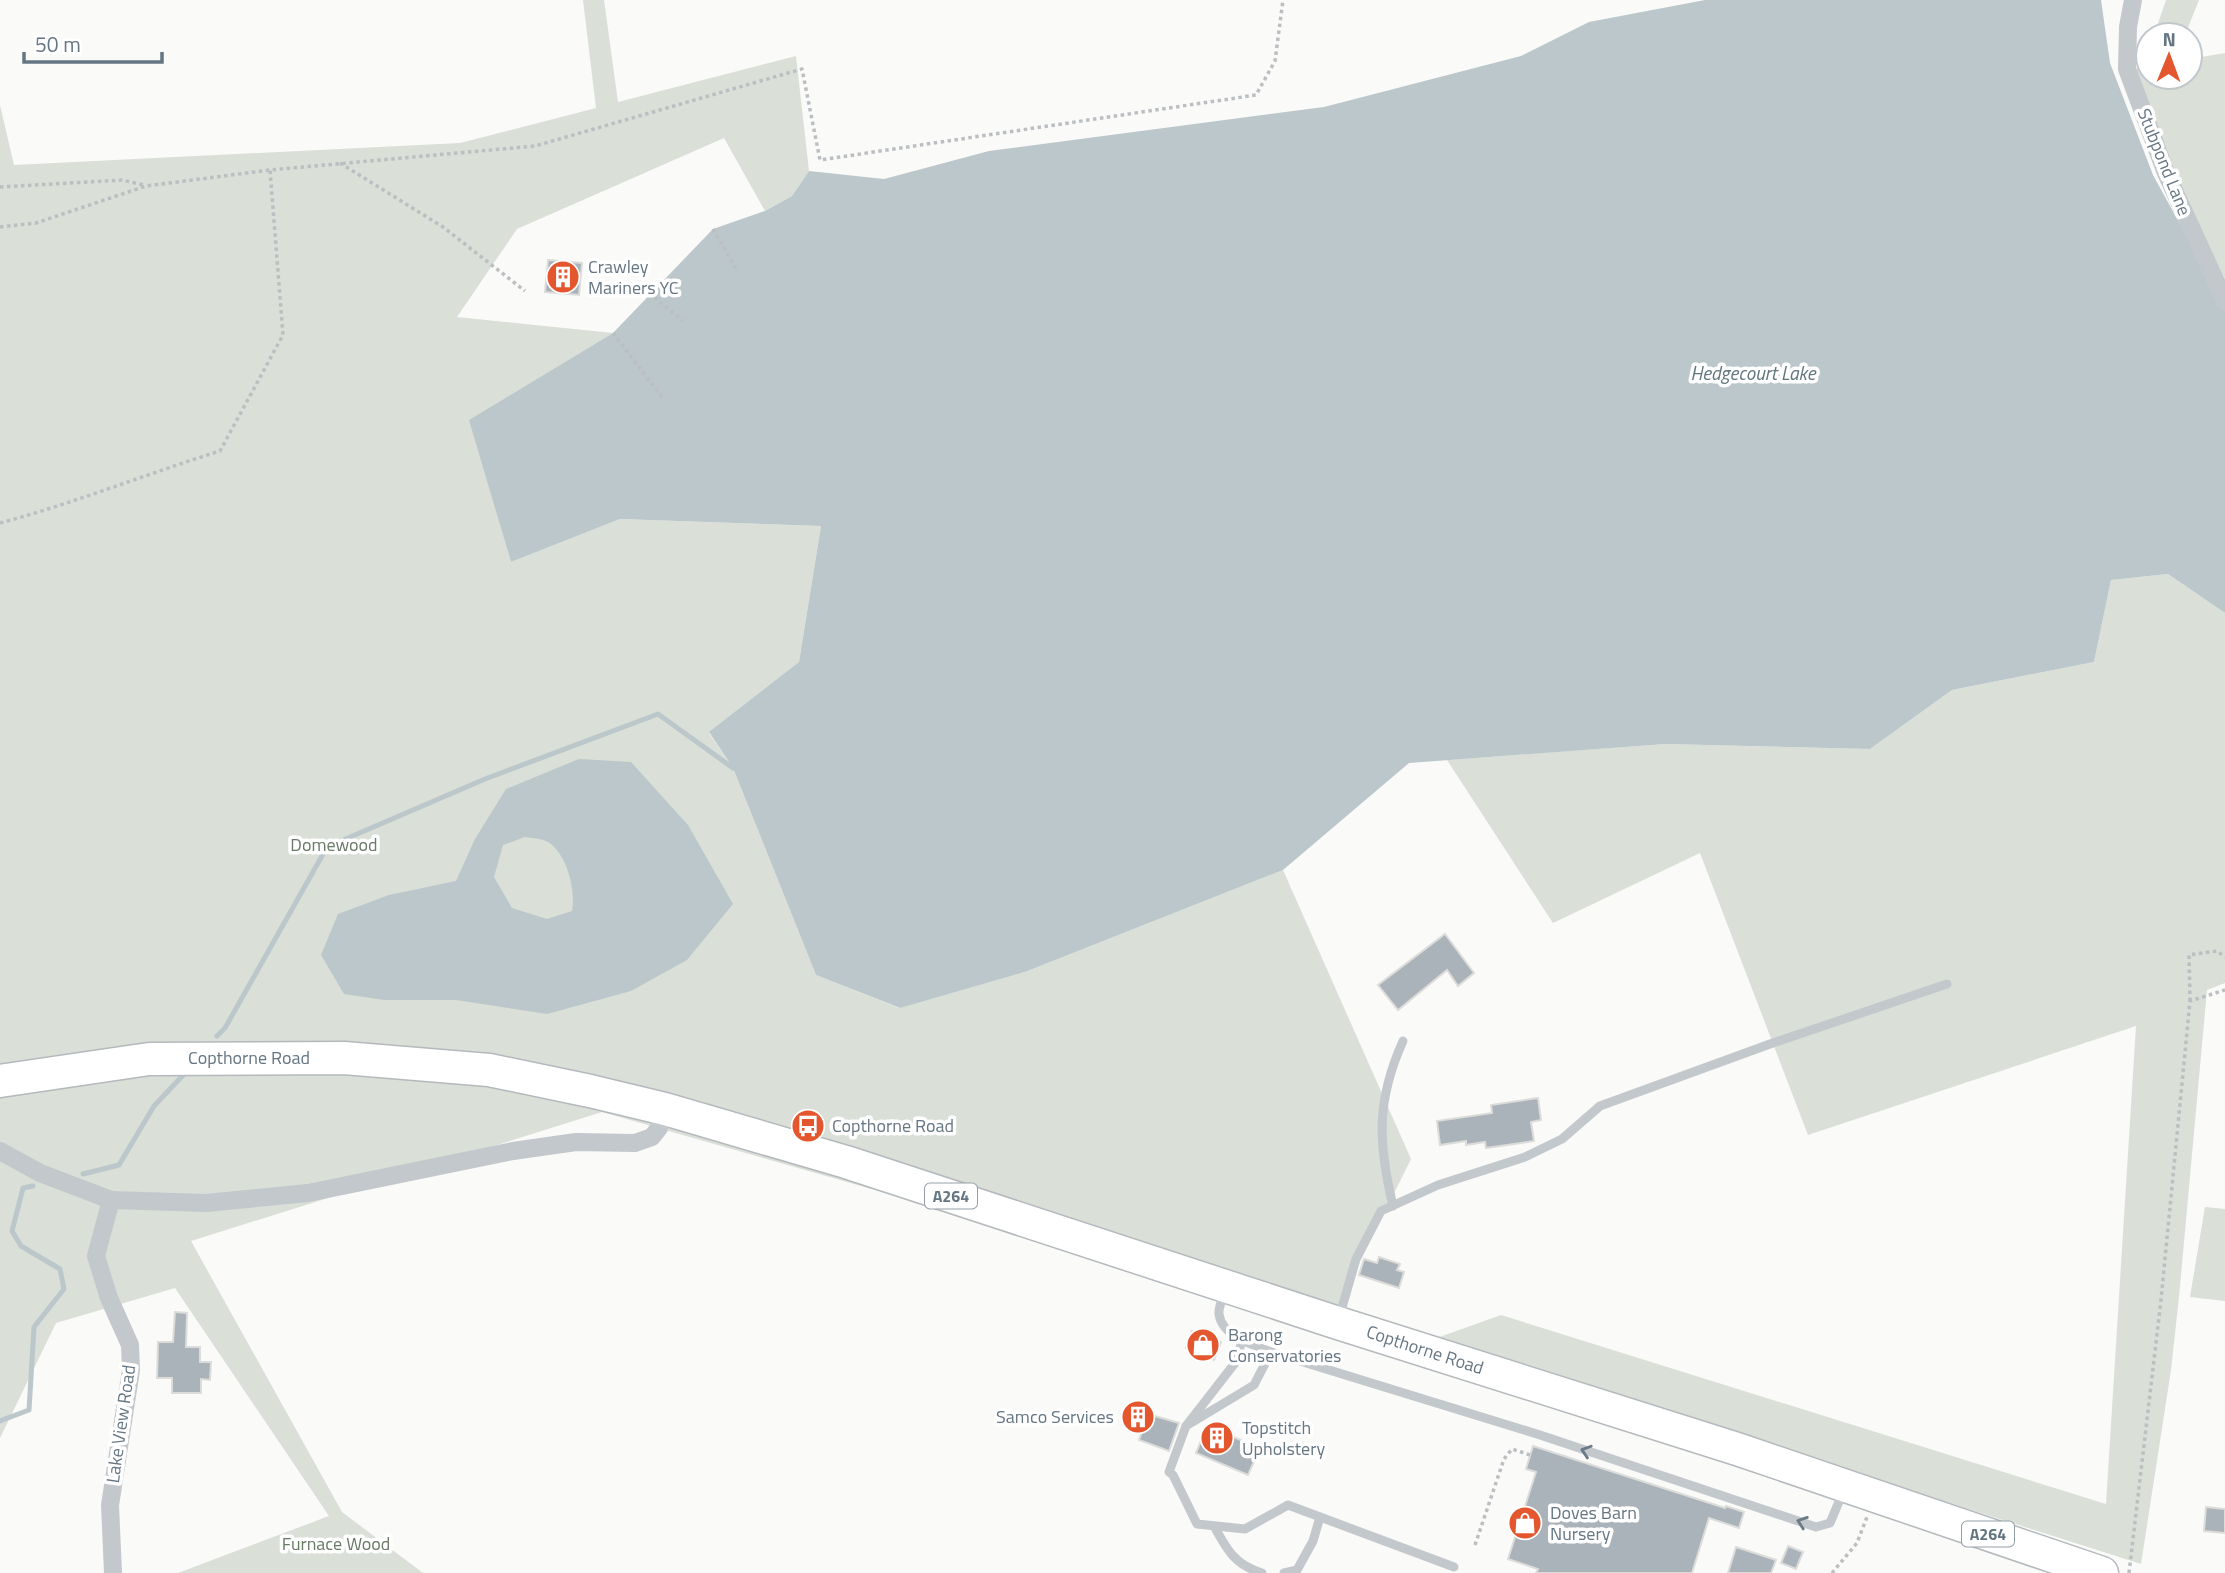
<svg xmlns="http://www.w3.org/2000/svg" width="2225" height="1573" font-family="'Titillium Web',sans-serif">
<rect width="100%" height="100%" fill="#fafaf8"/>
<g fill="#dadfd7">
<path d="M583,0H604L618,102L796,56L809,171L792,196L765,211L724,138L517,229L457,317L613,333L470,420L511,562L620,519L821,526L799,662L709,733L733,768L816,975L899,1008L1025,972L1283,870L1411,1159L1331,1320L602,1112L191,1241L342,1512L423,1573H178L329,1516L175,1288L56,1323L0,1438V105L14,165L460,143L596,108Z"/>
<path d="M2166,0H2199L2185,35H2154Z"/>
<path d="M2225,53V279L2172,169L2136,69L2147,66L2148,56V77H2190V59Z"/>
<path d="M2168,574L2225,613V983L2207,990L2179,1297L2171,1370L2141,1564L1434,1339L1501,1315L2106,1504L2136,1026L1808,1135L1700,853L1553,923L1447,760L1665,744L1870,749L1952,690L2094,662L2111,580Z"/>
<path d="M2205,1207L2225,1209V1301L2190,1297Z"/>
</g>
<g fill="#bbc7cb" fill-rule="evenodd">
<path d="M1705,0H2101L2110,63L2153,175L2225,306V613L2168,574L2111,580L2094,662L1952,690L1870,749L1665,744L1409,763L1283,870L1025,972L900,1008L816,975L733,768L709,732L799,662L821,526L620,519L511,562L469,420L613,333L713,229L765,211L792,196L809,171L884,179L989,151L1324,107L1521,56L1589,22Z"/>
<path d="M579,759L631,762L688,825L733,904L687,960L631,991L547,1014L456,1000H384L344,994L321,955L338,914L389,895L456,881L475,839L506,789ZM525,837C532,838 543,839 548,842C567,854 576,890 572,911L547,919L512,908L494,877L503,845Z"/>
</g>
<g fill="none" stroke-linecap="round" stroke-linejoin="round">
<g stroke="#bbc7cb" stroke-width="5">
<path d="M217,1036L225,1028L327,847L485,779L658,714L733,768"/>
<path d="M83,1174L119,1165L154,1106L187,1071"/>
<path d="M0,1421L29,1410L34,1327L64,1289L60,1269L21,1246L12,1231L23,1188L33,1186"/>
</g>
</g>
<g fill="#aab3b9" stroke="#dcdcda" stroke-width="2">
<path d="M548,260L582,263L579,295L545,292Z"/>
<path d="M1445,934L1474,973L1458,986L1447,970L1398,1010L1378,985Z"/>
<path d="M1538,1098L1541,1120L1531,1122L1534,1141L1486,1148L1485,1142L1466,1145V1141L1440,1145L1437,1121L1492,1113L1491,1105Z"/>
<path d="M1379,1257L1400,1264L1397,1270L1404,1272L1399,1288L1359,1275L1364,1259L1377,1263Z"/>
<path d="M175,1312L187,1313L186,1347H200V1362H211L210,1380L201,1379V1393H172V1378H157L158,1342H173Z"/>
<path d="M1192,1331L1221,1342L1214,1360L1186,1348Z"/>
<path d="M1148,1414L1179,1423L1169,1451L1139,1440Z"/>
<path d="M1207,1426L1260,1448L1248,1475L1196,1453Z"/>
<path d="M1533,1446L1725,1508L1726,1506L1744,1512L1739,1528L1709,1518L1692,1573H1536L1538,1569L1508,1559L1536,1472L1526,1469Z"/>
<path d="M2206,1507L2225,1509V1533L2204,1531Z"/>
<path d="M1788,1546L1803,1552L1796,1569L1781,1563Z"/>
<path d="M1736,1547L1776,1560L1771,1573H1728Z"/>
</g>
<g fill="none" stroke-linecap="round" stroke-linejoin="round">
<defs>
<path id="highway" d="M0,1081L149,1059L344,1058L489,1070L590,1091L665,1109L846,1162L1338,1323L1737,1449L2102,1573"/>
</defs>
<use href="#highway" stroke="#b4b9bd" stroke-width="35"/>
<g stroke="#bbbfc2" stroke-width="3.5" stroke-dasharray="3.5 3.5" stroke-linecap="butt">
<path d="M340,163L443,227L525,291"/>
<path d="M0,187L122,180L144,185"/>
<path d="M0,227L36,223L146,186L270,170L535,146L802,69L820,160L1256,95L1275,61L1283,0"/>
<path d="M713,229L737,270"/>
<path d="M649,293L683,321"/>
<path d="M613,333L662,397"/>
<path d="M0,523C75,503 146,474 220,451L283,335L270,170"/>
<path d="M2190,1001L2189,955L2217,951L2225,957"/>
<path d="M1475,1545L1504,1459L1512,1449L1530,1455"/>
<path d="M1832,1573L1857,1543L1867,1517"/>
<path d="M2129,1573L2161,1300L2190,1001L2225,990"/>
</g>
<g stroke="#c3c8cc" stroke-width="9">
<path d="M1393,1206C1378,1143 1376,1101 1403,1041"/>
<path d="M1224,1292C1223,1299 1218,1308 1219,1314C1222,1337 1254,1345 1271,1352L1537,1434L1816,1527L1830,1523L1843,1492"/>
<path d="M1339,1318L1356,1259L1381,1211L1438,1185L1525,1157L1562,1139L1600,1106L1770,1044L1947,984"/>
<path d="M1242,1341L1235,1363L1186,1426L1254,1385L1271,1352"/>
<path d="M1186,1426L1169,1472L1173,1475L1197,1524L1245,1529L1288,1505L1454,1567"/>
<path d="M1214,1526C1227,1550 1235,1565 1262,1573"/>
<path d="M1284,1573L1297,1570L1313,1541L1320,1517"/>
</g>
<g stroke="#c3c8cc" stroke-width="18">
<path d="M2133,0L2128,27L2127,69L2166,173L2225,301"/>
<path d="M0,1151L40,1173L111,1200L206,1203L308,1193L513,1151L576,1142L635,1143L652,1137L659,1128L665,1109"/>
<path d="M111,1200L96,1256L109,1298L130,1345L131,1370L110,1505L113,1573"/>
</g>
<use href="#highway" stroke="#fff" stroke-width="32"/>
</g>
<defs><path id="oneway-chevron" d="M-2-3.5L2.5 0L-2 3.5" fill="none" stroke-width="1.6" stroke-linecap="round" stroke-linejoin="round" transform="scale(1.75)"/></defs>
<g stroke="#6a7a87">
<use href="#oneway-chevron" transform="translate(1586 1451) rotate(-162)"/>
<use href="#oneway-chevron" transform="translate(1802 1522) rotate(-161)"/>
</g>
<defs>
<symbol id="building-disc" viewBox="-11 -11 22 22"><circle r="9.5" fill="#e4572e" stroke="#fff"/><path d="M-4-6H4V6H1V3H-1V6H-4ZM-2.5-4.3h1.7v1.8h-1.7ZM.8-4.3h1.7v1.8H.8ZM-2.5-1h1.7V.8h-1.7ZM.8-1h1.7V.8H.8Z" fill="#fff"/></symbol>
<symbol id="bus-disc" viewBox="-11 -11 22 22"><circle r="9.5" fill="#e4572e" stroke="#fff"/><path d="M-5-6H5V4H4V6H2V4H-2V6H-4V4H-5ZM-3.5-4V0h7V-4ZM-3.5 1.2v1.5H-2V1.2ZM2 1.2v1.5H3.5V1.2Z" fill="#fff"/></symbol>
<symbol id="shop-disc" viewBox="-11 -11 22 22"><circle r="9.5" fill="#e4572e" stroke="#fff"/><path d="M-5-2.5h2.3a2.7 3.5 0 0 1 5.4 0H5L5.5 6h-11ZM-1.5-2.5h3a1.5 2.3 0 0 0-3 0Z" fill="#fff"/></symbol>
</defs>
<g fill-rule="evenodd">
<use href="#building-disc" x="544" y="258" width="38" height="38"/>
<use href="#bus-disc" x="789" y="1107" width="38" height="38"/>
<use href="#shop-disc" x="1184" y="1326" width="38" height="38"/>
<use href="#building-disc" x="1119" y="1398" width="38" height="38"/>
<use href="#building-disc" x="1198" y="1419" width="38" height="38"/>
<use href="#shop-disc" x="1506" y="1504" width="38" height="38"/>
</g>
<g text-anchor="middle" stroke-width="7" stroke-linejoin="round" paint-order="stroke">
<g fill="#fff" stroke="#939fa8" stroke-width="2">
<rect x="925" y="1183.5" width="52" height="25" rx="5"/>
<rect x="1962" y="1521.5" width="52" height="25" rx="5"/>
</g>
<g font-size="16" font-weight="bold" fill="#657683">
<text x="951" y="1202">A264</text>
<text x="1988" y="1540">A264</text>
</g>
<g font-size="18" fill="#657683" stroke="#fff">
<text transform="translate(2164 162) rotate(68)" y="6">Stubpond Lane</text>
<text x="249" y="1064">Copthorne Road</text>
<text transform="translate(1425 1350) rotate(18)" y="6">Copthorne Road</text>
<text transform="translate(121 1424) rotate(-82)" y="6">Lake View Road</text>
</g>
<g font-size="18" fill="#657683" stroke="#fff" text-anchor="start">
<text x="588" y="273">Crawley<tspan x="588" dy="21">Mariners YC</tspan></text>
<text x="832" y="1132">Copthorne Road</text>
<text x="1228" y="1341">Barong<tspan x="1228" dy="21">Conservatories</tspan></text>
<text x="1114" y="1423" text-anchor="end">Samco Services</text>
<text x="1242" y="1434">Topstitch<tspan x="1242" dy="21">Upholstery</tspan></text>
<text x="1550" y="1519">Doves Barn<tspan x="1550" dy="21">Nursery</tspan></text>
</g>
<g font-size="18" fill="#687a64" stroke="#fff">
<text x="334" y="851">Domewood</text>
<text x="336" y="1550">Furnace Wood</text>
</g>
<g font-size="19" font-style="italic" fill="#60757c" stroke="#fff">
<text x="1753" y="380">Hedgecourt Lake</text>
</g>
</g>
<g transform="translate(2169 56) rotate(1)"><circle r="33" fill="#ffffff" stroke="#c1c8cd" stroke-width="2"/>
<path d="M0-5L12 26L0 18L-12 26Z" fill="#e4572e"/>
<text y="-10" font-size="19" font-weight="bold" text-anchor="middle" fill="#657683">N</text>
</g>
<path d="M24 52v10h138v-10" fill="none" stroke="#657683" stroke-width="3.5"/>
<text x="35" y="52" font-size="21" fill="#657683" stroke="#ffffff" stroke-width="5" paint-order="stroke">50 m</text>
</svg>
